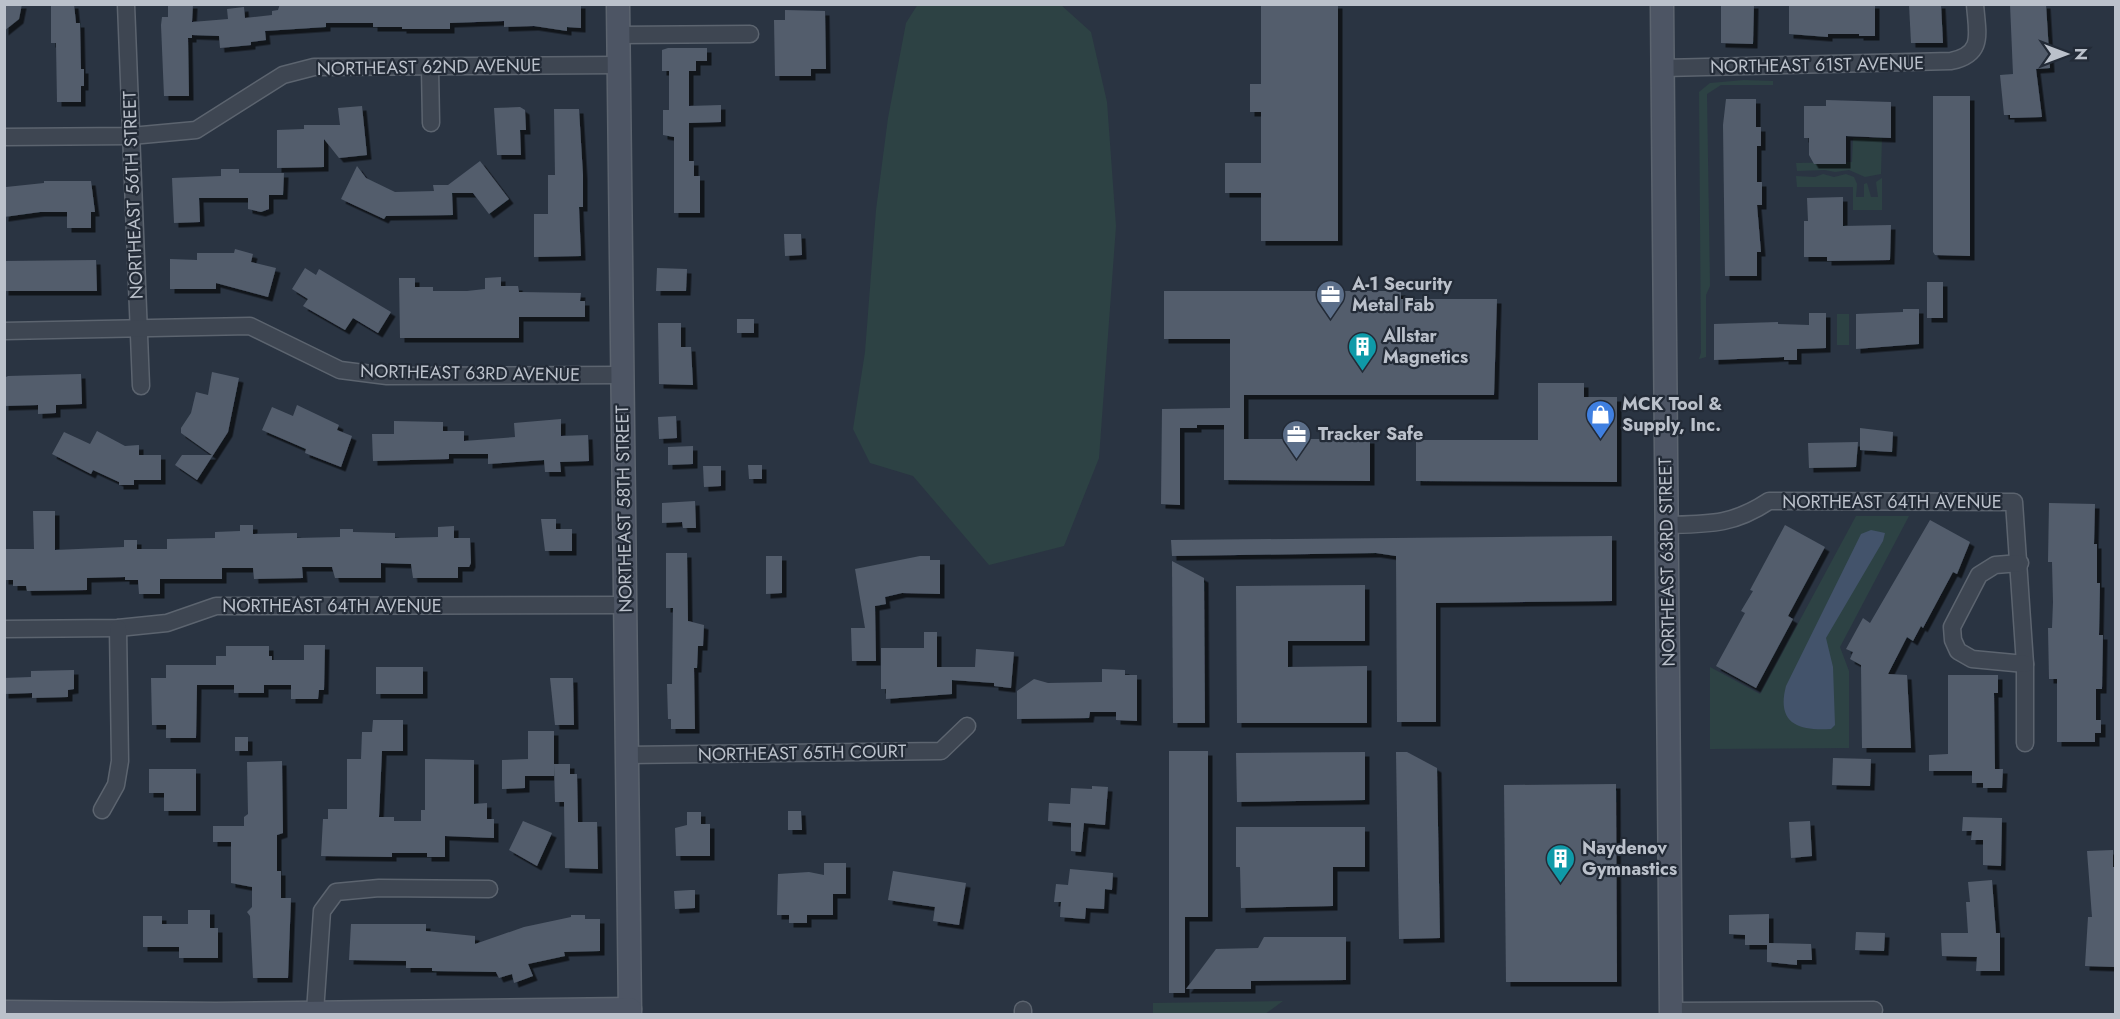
<svg xmlns="http://www.w3.org/2000/svg" width="2120" height="1019" font-family="Jost,sans-serif">
<defs>
<filter id="shadow"><feDropShadow dx="4.5" dy="4.5" stdDeviation="0" flood-color="#0009"/></filter>
</defs>
<rect width="100%" height="100%" fill="#2a3442"/>
<g fill="#2d4244">
<path d="M918,4L1061,5L1091,32L1107,102L1116,226L1099,458L1064,546L989,565L913,476L870,463L853,429L865,352L876,210L888,118L906,23Z"/>
<path d="M1744,80L1773,81V85H1721L1707,94L1710,286L1706,295V357L1699,359L1701,353L1699,92L1710,83Z"/>
<path d="M1853,138H1882L1881,174L1865,177L1849,170L1835,172L1825,170L1797,171L1796,163L1852,162Z"/>
<path d="M1823,174L1834,177L1846,174L1854,177L1857,184L1856,197H1864V184L1867,183L1871,197H1878L1876,182L1882,178V210H1853V187H1797L1796,176L1815,177Z"/>
<rect x="1837" y="314" width="12" height="31"/>
<path d="M1856,516H1909L1840,647L1849,671V748L1710,749V667L1760,694Z"/>
<path d="M1283,1001L1265,1014H1153V1003Z"/>
</g>
<path fill="#43536b" d="M1871,530L1885,533L1883,541L1826,638L1833,667L1835,725L1831,729C1799,731 1776,724 1786,686L1861,534Z"/>
<g fill="#535d6c" filter="url(#shadow)">
<path d="M4,4H22L19,19L4,31Z"/>
<path d="M51,4H74L76,23H80L81,69H84V86H81V102H57L56,43H51Z"/>
<path d="M168,4H193L192,22L228,19L227,9L244,7L245,18L272,15V11L278,10L280,4H581V28L567,27V31L534,26L504,27V21L450,23V29H402V27H373V23H326V27L265,31L266,40L251,42V45L220,48L219,36L192,35V38H188L189,96H164L161,25L162,17H168Z"/>
<path d="M1261,4H1338V241H1261V193H1225V163H1261V112H1250V84H1261Z"/>
<path d="M1721,4H1754L1753,44L1721,43Z"/>
<path d="M1789,4H1875V36H1859V34H1828V37L1789,34Z"/>
<path d="M1909,4H1941L1943,43H1911Z"/>
<path d="M2010,4H2046L2050,68L2036,69L2042,117L2010,118V115H2004L2000,75L2013,74Z"/>
<path d="M785,10L825,11L826,69H811V76H775L774,20H785Z"/>
<path d="M668,48H707V61H696V71H689V106L721,105V122L689,123V161H694V176H700V213H674V137L663,135V110H669V71H662V50Z"/>
<path d="M1933,96H1970V256L1935,255L1933,252Z"/>
<path d="M1726,99H1756V127H1761V146H1757V182H1762V205H1757L1761,252H1757V276H1725L1723,125Z"/>
<path d="M1826,100L1891,102V138L1846,136V164H1814L1809,155V138H1804V106H1826Z"/>
<path d="M362,106L367,155L339,158L324,139V167L277,168V130L304,129V125H340L338,108Z"/>
<path d="M520,107L525,110L526,130H520L521,155H497L494,108Z"/>
<path d="M554,109H579L583,175V207H579L581,256L534,257V214H548V175H555Z"/>
<path d="M480,161L509,199L489,214L473,193H452L453,215L386,216L384,219L341,199L357,166L366,178L395,192L434,191L433,185H448Z"/>
<path d="M221,169H239V173H284L283,195H269V209L261,212L248,209V198H199L200,222L174,223L172,178L221,176Z"/>
<path d="M44,181H91L95,212H91V228H67V212H40L4,217L6,187L44,183Z"/>
<path d="M1843,197V226L1891,225L1890,260L1827,261V257H1804V221H1808L1807,198Z"/>
<path d="M784,234H801L802,255L785,256Z"/>
<path d="M235,249L253,254L251,262L276,268L268,297L216,283V289H170V259L197,260V253H234Z"/>
<path d="M96,260L97,291H4V261Z"/>
<path d="M305,268L316,275L319,269L391,312L378,333L353,318L345,330L303,306L308,299L292,289Z"/>
<path d="M657,268L687,269L686,291H656Z"/>
<path d="M501,277V286H518L519,292L581,293L580,301H585V317H519V338H400L399,278H415V287H433V291H467L485,289V278Z"/>
<rect x="1927" y="282" width="16" height="36"/>
<path d="M1164,291H1401V299H1497L1494,395H1244V439H1370V481L1224,480V425H1197V428H1180V505L1161,504L1162,409L1230,408V339H1164Z"/>
<path d="M1903,309H1919V344L1856,349V314L1903,312Z"/>
<path d="M1809,313H1826V348L1797,349V360H1784V357L1714,360V324L1778,322V324L1809,325Z"/>
<rect x="737" y="319" width="17" height="14"/>
<path d="M658,323H681V347H691L693,385L659,384Z"/>
<path d="M212,372L239,378L228,432L197,480L175,465L182,455H212L181,433V428L191,413L196,392L208,395Z"/>
<path d="M81,374L82,404L56,405V413L38,414V405L4,406V378L8,376Z"/>
<path d="M1538,383H1584V397H1617V482L1416,481V440H1538Z"/>
<path d="M297,405L339,425L337,430L352,436L341,467L305,453L306,449L262,430L272,407L293,416Z"/>
<path d="M676,416L677,438L659,439L658,417Z"/>
<path d="M561,419V436L588,435L589,461L560,462L561,472H545L544,460L488,464V454H449V459L373,461L372,434H394V421L443,422V431H464V441L515,437L514,423Z"/>
<path d="M1860,428L1893,432L1892,452L1860,450Z"/>
<path d="M97,431L125,446L139,445V455H161V480H134V485H119V482L93,470L91,474L52,454L64,432L90,444Z"/>
<path d="M1858,442L1856,467L1809,468L1808,443Z"/>
<path d="M693,446V464L668,465V447Z"/>
<path d="M748,465H762V479H749Z"/>
<path d="M703,466H721V486L704,487Z"/>
<path d="M695,501L696,528H683L682,522L662,523V503Z"/>
<path d="M2049,503L2095,504L2094,544H2097V583H2100L2099,635H2103L2102,689H2096V720H2101V733H2095V742H2057V679H2049L2048,628H2052L2053,602L2052,562H2048Z"/>
<path d="M33,511H55V550L124,547V540H137V549H167V539L215,538V532L240,531V525H253V534L297,533V538L340,537V529H353V532L395,533V538L438,537V527L454,526V538H470L471,563L469,567H458V578H413L411,564L381,563V578H335L332,567H302L303,578L254,579L253,568H222V579H160V594H139L138,580H125V577L87,578V590L27,591L26,586H13V580H4V549H34Z"/>
<path d="M541,519H556V529H572V551H545Z"/>
<path d="M1930,520L1970,542L1957,574L1953,572L1923,628L1921,626L1913,641L1907,637L1888,674L1907,675L1911,748H1862L1861,665L1850,659L1853,652L1846,649L1863,618L1870,623Z"/>
<path d="M1785,525L1825,547L1788,616L1793,619L1756,688L1716,666L1745,613L1741,611L1753,591L1750,590Z"/>
<path d="M1612,536V601L1436,603V722H1397L1396,556L1376,553L1172,556L1171,540Z"/>
<path d="M666,553H687L688,621L704,625L703,646H698L697,668H694L695,729H671V719H668L667,684H672L673,608H666Z"/>
<path d="M766,556H782V593L766,594Z"/>
<path d="M920,556H930V560H940V594L902,593L885,597L886,604L875,606L876,661H852L851,628H865L855,569Z"/>
<path d="M1172,561L1204,578L1205,723H1173Z"/>
<path d="M1365,585V641H1288V667L1367,666V723H1237L1236,586Z"/>
<path d="M924,632H937V667H975L976,649L1014,652L1011,688L994,686V683L952,680V694L886,699V689H881V648H924Z"/>
<path d="M304,645H325L324,690H319L318,699H291V685H264V693H234V685H197L196,738H166V725H152L151,678H166V665H216V656H226V646H269V656H272V660H304Z"/>
<rect x="376" y="667" width="47" height="27"/>
<path d="M1102,669L1125,670V675H1137V721L1116,720V712H1090L1089,718L1017,719V691L1034,679L1048,683L1102,682Z"/>
<path d="M74,670V689L68,690V697L32,698V693L4,694V678L31,677V671Z"/>
<path d="M1948,675H1998V693H1994L1995,769H2003L2002,788H1983V783H1972V771H1929V755L1948,754Z"/>
<path d="M550,678H573L574,725H555Z"/>
<path d="M373,720H403V751H382L379,817H394V821H421V810H425V759L474,760V804L487,803V819H494V838L445,836V857H427V853H392V857L321,856L323,819H328V809H347V759H361L362,732H372Z"/>
<path d="M528,731H554V776H525V788L502,789V760L528,759Z"/>
<rect x="235" y="737" width="13" height="14"/>
<path d="M1169,751H1208V917H1185V993H1169Z"/>
<path d="M1365,752V800L1237,802L1236,753Z"/>
<path d="M1396,752H1407L1437,768L1440,938L1399,939Z"/>
<path d="M1833,758L1871,759L1870,786L1832,785Z"/>
<path d="M282,761L283,833L277,835V871H281V898H291L288,978H253L250,916L247,912L252,907V887L231,883V842H213V826H244V817L248,814L247,762Z"/>
<path d="M554,764H570V774H577L578,822H597L598,869L565,868L564,802H555Z"/>
<path d="M149,769H196V811H164V793H149Z"/>
<path d="M1616,784L1617,982H1506L1504,785Z"/>
<path d="M1092,786L1108,787L1105,825L1084,823L1081,852L1071,851V823L1048,821L1049,803L1070,804L1071,788L1092,789Z"/>
<path d="M788,811H801L802,830H788Z"/>
<path d="M687,812H701V824H710V856H676L675,828L687,825Z"/>
<path d="M1963,817L2002,818L2001,866L1983,865V840H1971L1972,831H1962Z"/>
<path d="M523,821L552,833L537,866L509,850Z"/>
<path d="M1810,821L1812,856L1791,858L1789,822Z"/>
<path d="M1236,827H1365V867H1333V906L1241,908L1240,867H1236Z"/>
<path d="M2113,850V867H2115V967L2085,966L2088,917H2092L2087,851Z"/>
<path d="M824,863H846V894H833V915H807V923H789V915H777L778,874L809,872L824,875Z"/>
<path d="M1070,869L1113,873L1112,890L1105,889L1104,909L1086,908L1085,919L1060,917L1061,902H1054L1056,884L1068,885Z"/>
<path d="M893,871L966,883L959,925L933,921L935,907L888,900Z"/>
<path d="M1992,880L1996,933H2000V971H1976L1977,957L1942,956L1941,933H1968L1966,902H1970L1968,882Z"/>
<path d="M691,890H695V908L675,909L674,891Z"/>
<path d="M188,910H210V928H218V958H179V947H143V916H162V924H188Z"/>
<path d="M1769,914V943L1811,944L1812,960H1797V965L1767,962V945H1745V935L1729,934V915Z"/>
<path d="M571,915H585V919H600V951L564,952L565,956L528,964L533,976L514,983L512,974L499,978L496,972L432,971V968H406V961L349,960L351,924H426V931L475,936V944L524,927L571,917Z"/>
<path d="M1856,932L1885,933L1884,951L1855,950Z"/>
<path d="M1264,937H1346V980L1251,981V989H1186L1216,949L1258,948Z"/>
</g>
<g fill="none" stroke-linecap="round" stroke-linejoin="round">
<defs>
<g id="street">
<path d="M126,4L141,386"/>
<path d="M618,35L750,34"/>
<path d="M430,68L431,123"/>
<path d="M1663,68L1951,61C1985,54 1977,33 1975,4"/>
<path d="M4,137L131,136L196,130L283,75L314,67L618,65"/>
<path d="M4,331L250,326L340,370L387,376L622,375"/>
<path d="M1667,525C1709,524 1733,525 1769,501L2014,502L2025,664V743"/>
<path d="M2020,563L1995,565L1979,575L1952,627L1953,640L1958,651L1972,659L2025,664"/>
<path d="M4,629L118,628L167,623L216,606L626,605"/>
<path d="M627,755L941,751L967,726"/>
<path d="M102,810L116,785L120,761L118,628"/>
<path d="M1023,1010V1014"/>
<path d="M1672,1011L1874,1010"/>
<path d="M315,1012L322,911L336,892L379,888L489,889"/>
</g>
<g id="secondary">
<path d="M618,4L630,1014"/>
<path d="M1662,4L1671,1014"/>
<path d="M4,1012L216,1014L630,1009"/>
</g>
</defs>
<use href="#street" stroke="#5c646f" stroke-width="19"/>
<use href="#secondary" stroke="#5c646f" stroke-width="25"/>
<use href="#street" stroke="#3e4652" stroke-width="16"/>
<use href="#secondary" stroke="#4d5564" stroke-width="22"/>
</g>
<defs>
<symbol id="office-pin" viewBox="-11 -11 22 30"><path d="M0 17L-7.5 6A9.5 9.5 0 1 1 7.5 6Z" fill="#5c6f8a" stroke="#232b37"/><path d="M-6-3h4V-5.5h4V-3h4V5H-6ZM-1-4.5V-3h2v-1.5ZM-6 0V1H6V0Z" fill="#fff"/></symbol>
<symbol id="building-pin" viewBox="-11 -11 22 30"><path d="M0 17L-7.5 6A9.5 9.5 0 1 1 7.5 6Z" fill="#0f9aa8" stroke="#232b37"/><path d="M-4-6H4V6H1V3H-1V6H-4ZM-2.5-4.3h1.7v1.8h-1.7ZM.8-4.3h1.7v1.8H.8ZM-2.5-1h1.7V.8h-1.7ZM.8-1h1.7V.8H.8Z" fill="#fff"/></symbol>
<symbol id="shop-pin" viewBox="-11 -11 22 30"><path d="M0 17L-7.5 6A9.5 9.5 0 1 1 7.5 6Z" fill="#3f7fe0" stroke="#232b37"/><path d="M-5-2.5h2.3a2.7 3.5 0 0 1 5.4 0H5L5.5 6h-11ZM-1.5-2.5h3a1.5 2.3 0 0 0-3 0Z" fill="#fff"/></symbol>
</defs>
<g fill-rule="evenodd">
<use href="#office-pin" x="1314" y="278" width="33" height="45"/>
<use href="#building-pin" x="1346" y="330" width="33" height="45"/>
<use href="#shop-pin" x="1584" y="398" width="33" height="45"/>
<use href="#office-pin" x="1280" y="418" width="33" height="45"/>
<use href="#building-pin" x="1544" y="842" width="33" height="45"/>
</g>
<g text-anchor="middle" stroke-width="4.5" stroke-linejoin="round" paint-order="stroke">
<g font-size="18" fill="#bbc1cb" stroke="#232b37">
<text transform="translate(1817 65) rotate(-1)" y="6">NORTHEAST 61ST AVENUE</text>
<text transform="translate(429 67) rotate(-1)" y="6">NORTHEAST 62ND AVENUE</text>
<text transform="translate(133 195) rotate(-92)" y="6">NORTHEAST 56TH STREET</text>
<text transform="translate(470 373) rotate(1)" y="6">NORTHEAST 63RD AVENUE</text>
<text x="1892" y="508">NORTHEAST 64TH AVENUE</text>
<text transform="translate(624 509) rotate(-91)" y="6">NORTHEAST 58TH STREET</text>
<text transform="translate(1667 562) rotate(-91)" y="6">NORTHEAST 63RD STREET</text>
<text x="332" y="612">NORTHEAST 64TH AVENUE</text>
<text transform="translate(802 753) rotate(-1)" y="6">NORTHEAST 65TH COURT</text>
</g>
<g font-size="18" font-weight="bold" fill="#bbc1cb" stroke="#232b37" text-anchor="start">
<text x="1352" y="290">A-1 Security<tspan x="1352" dy="21">Metal Fab</tspan></text>
<text x="1383" y="342">Allstar<tspan x="1383" dy="21">Magnetics</tspan></text>
<text x="1622" y="410">MCK Tool &amp;<tspan x="1622" dy="21">Supply, Inc.</tspan></text>
<text x="1318" y="440">Tracker Safe</text>
<text x="1582" y="854">Naydenov<tspan x="1582" dy="21">Gymnastics</tspan></text>
</g>
</g>
<rect width="2120" height="1019" fill="none" stroke="#bbc1cb" stroke-width="12"/>
<g transform="translate(2066 54) rotate(90)" stroke="#232b37" stroke-width="4.5" paint-order="stroke">
<path d="M0-4.5L10 22L0 15L-10 22Z" fill="#bbc1cb"/>
<text y="-9" font-size="16" font-weight="bold" text-anchor="middle" fill="#bbc1cb">N</text>
</g>
</svg>
